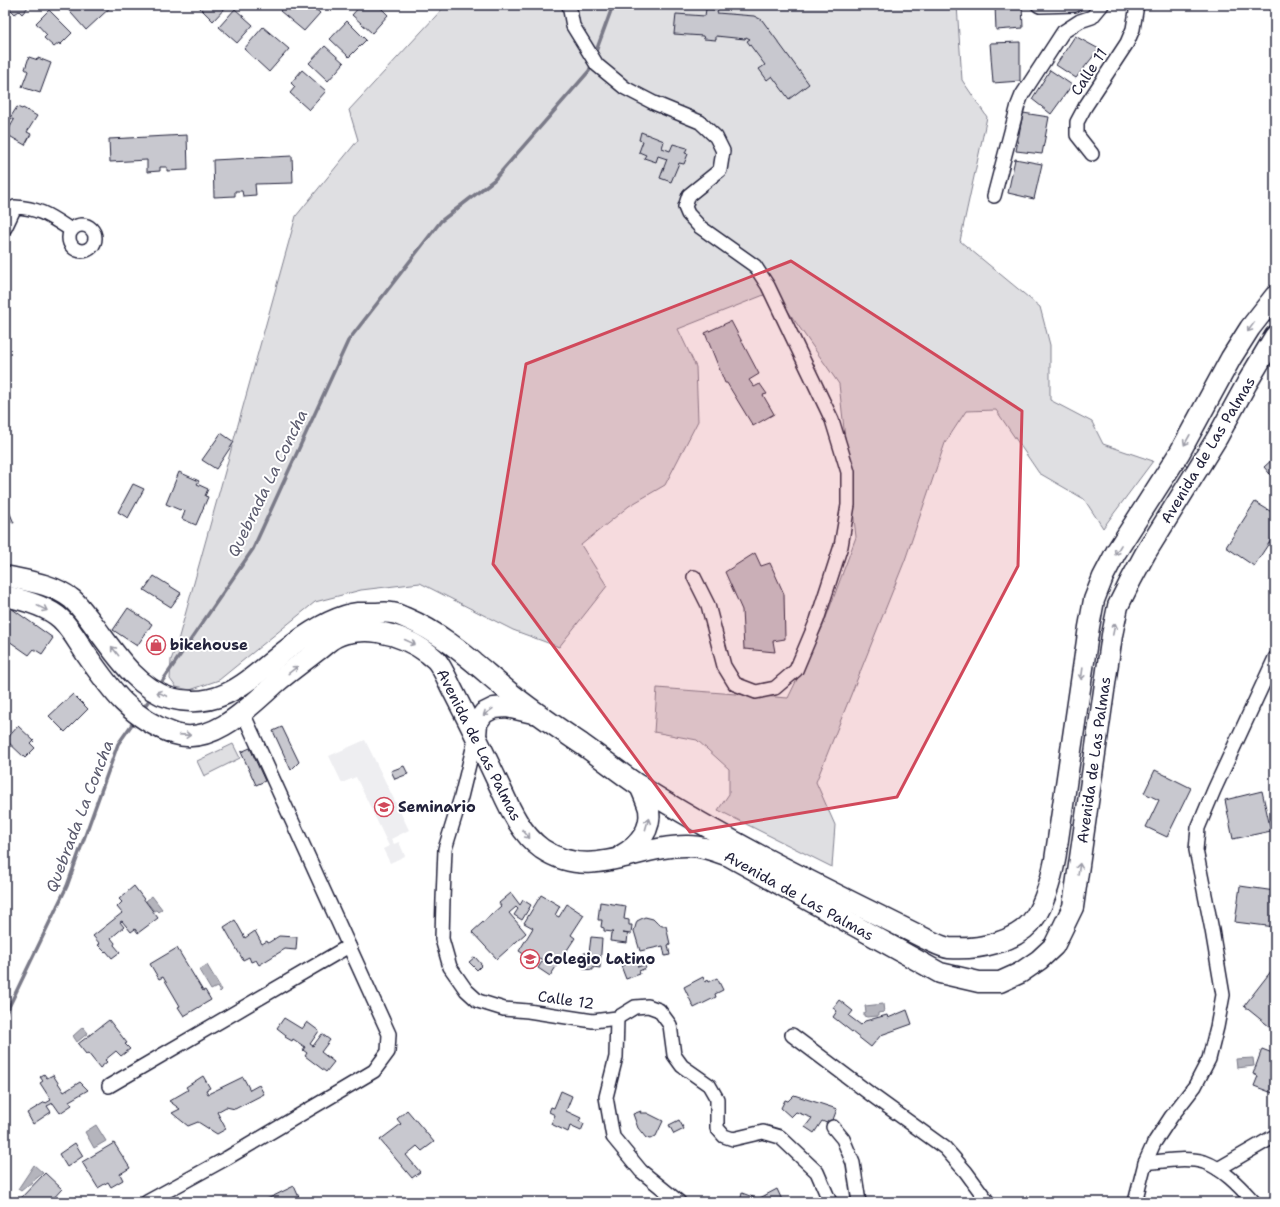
<svg xmlns="http://www.w3.org/2000/svg" width="1280" height="1207" font-family="'Shantell Sans',sans-serif">
<rect width="100%" height="100%" fill="#fff"/>
<filter id="ink" filterUnits="userSpaceOnUse"><feTurbulence type="fractalNoise" baseFrequency=".025" numOctaves="2"/><feDisplacementMap in="SourceGraphic" scale="8" xChannelSelector="R" yChannelSelector="G"/><feConvolveMatrix kernelMatrix="1 2 1 2 8 2 1 2 1" color-interpolation-filters="sRGB"/></filter>
<g filter="url(#ink)">
<path fill="#eeeef1" d="M365,740L409,830L391,839L394,844L399,842L405,856L390,863L383,849L389,846L356,777L342,783L329,756Z"/>
<g fill="#dfdfe2" stroke="#80808e">
<path d="M446,5H957L962,80L987,117L960,241L1040,307L1050,345V400L1092,422L1103,444L1153,461L1103,528L1084,499L1039,473L996,410L966,411L945,443L905,560L816,782L835,825L832,867L718,810L729,794V769L697,740L654,732L657,688L788,698L823,626L856,537L839,384L774,291L678,329L696,367L698,421L665,485L629,506L581,545L607,586L559,647L513,630L420,583L361,590L315,602L219,680L190,690L176,687L170,679L171,660L177,644L296,216L358,140L349,110Z"/>
<path d="M233,744L240,758L204,776L197,761Z"/>
</g>
<g fill="#b4b4bc" stroke="#7a7a88">
<path d="M152,896L162,909L158,912L156,910L154,911L146,901Z"/>
<path d="M207,965L222,990L220,992L217,987L211,990L199,970Z"/>
<path d="M883,1004L884,1012L878,1013V1016L867,1017L864,1016V1013L866,1012L865,1006Z"/>
<path d="M83,1027L88,1033L77,1042L73,1036Z"/>
<path d="M1253,1058L1254,1066L1237,1068L1236,1059Z"/>
<path d="M96,1125L106,1141L94,1148L85,1132Z"/>
<path d="M34,1165L43,1173L21,1191L18,1189Z"/>
</g>
<g fill="none" stroke-linecap="round" stroke-linejoin="round">
<g stroke="#7a7a88" stroke-width="3.5">
<path d="M595,54L613,5"/>
<path d="M159,686L253,549L348,341L441,221L494,180L589,71L592,64"/>
<path d="M142,710L152,696"/>
<path d="M5,1015L67,886L118,744L135,720"/>
</g>
</g>
<g fill="#c8c8cf" stroke="#22223b">
<path d="M6,5H30L22,14L19,11L15,14Z"/>
<path d="M64,5H113L86,30Z"/>
<path d="M197,5H228L213,21Z"/>
<path d="M285,5H311L320,13L304,31L280,11Z"/>
<path d="M361,5H367L369,7L370,5H378L388,15L372,33L352,15Z"/>
<path d="M995,5H1022L1023,28L996,30Z"/>
<path d="M235,9L253,25L237,43L219,27Z"/>
<path d="M706,9L718,10L717,13L754,16L762,20L809,84L789,99L772,76L767,80L759,69L765,65L747,41L750,39L746,37L745,39L716,36V40L704,39L703,36L674,34L676,14L705,16Z"/>
<path d="M49,10L72,33L60,45L59,43L54,47L44,38L47,35L36,23Z"/>
<path d="M347,21L366,40L349,57L330,39Z"/>
<path d="M263,27L289,49L269,72L244,49Z"/>
<path d="M1075,36L1099,49L1076,78L1056,65Z"/>
<path d="M1020,42V81L993,83L990,43Z"/>
<path d="M325,46L344,63L328,81L309,63Z"/>
<path d="M29,57L38,60V58L51,63L40,93L22,87L28,71L25,69Z"/>
<path d="M302,70L326,91L309,110L290,93L295,87L291,83Z"/>
<path d="M1050,70L1072,85L1051,114L1032,99Z"/>
<path d="M17,107L22,109L23,108L37,116L27,132L31,134L25,145L6,134L14,120L10,118Z"/>
<path d="M1023,113L1049,117L1042,154L1016,151Z"/>
<path d="M641,132L664,141L662,148L670,151L673,144L687,148L685,153L688,154L684,164L679,163L671,182L660,178L667,159L658,156L656,162L644,158L646,155L639,152L643,141L639,140Z"/>
<path d="M187,135L188,170L167,171V167H160V171L147,172V160L110,162L109,139Z"/>
<path d="M292,156L293,183L255,184L256,195L243,196L242,191H235V196L214,197L213,160Z"/>
<path d="M1015,159L1042,164L1034,199L1008,193Z"/>
<path d="M731,321L759,374L749,380L754,387L760,384L767,394L763,395L774,414L753,426L727,383H725L705,333Z"/>
<path d="M221,433L234,442L216,469L202,460Z"/>
<path d="M1275,457V480L1264,467Z"/>
<path d="M179,472L199,481L197,484L208,489L205,496L208,497L196,525L182,519L185,511L181,509L180,510L166,504Z"/>
<path d="M133,484L144,489L128,518L118,512Z"/>
<path d="M5,502L14,523L5,521Z"/>
<path d="M1255,502L1275,514V539L1273,537L1254,566L1226,547Z"/>
<path d="M755,553L761,566L770,563L784,594L785,639L773,641L775,652L744,649L742,610L725,572Z"/>
<path d="M154,576L181,593L171,607L144,590Z"/>
<path d="M8,606L53,638L42,654L34,649L29,655L9,641L10,639L5,635V610Z"/>
<path d="M128,608L152,624L137,646L113,630Z"/>
<path d="M73,694L88,709L65,732L49,716Z"/>
<path d="M18,726L34,741L31,744L35,748L25,758L6,740Z"/>
<path d="M282,727L299,762L291,770L273,731Z"/>
<path d="M250,748L265,781L256,785L241,752Z"/>
<path d="M404,766L408,774L395,779L391,771Z"/>
<path d="M1155,770L1191,788L1167,837L1146,827L1159,800L1144,793Z"/>
<path d="M1262,791L1271,831L1233,839L1225,800Z"/>
<path d="M134,886L158,918L138,933L135,929L131,932L122,921L120,922L124,927L111,938L115,943L114,945L120,952L112,958L106,951L105,952L98,945L100,944L93,936L122,913L117,907L122,902L119,899Z"/>
<path d="M1240,886L1275,891V927L1235,922Z"/>
<path d="M511,893L520,905L523,900L531,905L522,920L514,915L518,909L516,907L509,913L526,933L497,959L472,932L501,906L499,903Z"/>
<path d="M541,895L560,906L555,915L559,917L567,904L584,915L571,935L575,938L550,976L538,968L543,960L537,957L534,961L519,951L533,928L524,923Z"/>
<path d="M600,902L626,906L624,919L629,920V925H632L631,934L623,933L628,934L627,943L610,941L611,933H612L613,932L604,931V928L601,927L602,920H598Z"/>
<path d="M645,917L653,919L657,923L662,926H666L670,944L668,945L670,955L665,956L663,946L640,951L634,931L637,921Z"/>
<path d="M235,920L245,938L255,931L262,944L267,941L268,943L279,936L297,937L296,950L285,949L259,965L256,960L251,962L249,957L243,960L224,927Z"/>
<path d="M591,937L602,938L600,968L593,967V970L584,969V953H589Z"/>
<path d="M177,948L203,991L205,990L211,1000L184,1016L178,1007L180,1006L163,977L159,979L150,964Z"/>
<path d="M475,957L482,965L477,970L469,962Z"/>
<path d="M637,961L638,967L644,965L646,968L639,971L640,974L626,979L621,966Z"/>
<path d="M1275,966V1031L1244,1006Z"/>
<path d="M703,977L705,982L708,980L709,982L717,978L723,990L715,994L716,997L694,1008L684,987Z"/>
<path d="M839,1000L853,1011L849,1016L861,1025L865,1021L887,1015L888,1018L907,1010L912,1024L881,1035L871,1047L833,1017L837,1011L833,1008Z"/>
<path d="M284,1018L302,1029L307,1022L319,1031L310,1044L313,1046L322,1034L330,1040L321,1052L334,1062L326,1072L305,1056L307,1053L303,1050L305,1047L293,1039L292,1041L285,1037L286,1035L277,1028Z"/>
<path d="M109,1020L127,1043L125,1044L130,1049L121,1056L116,1051L105,1060L107,1062L100,1068L88,1053L86,1054L78,1044Z"/>
<path d="M1262,1049L1275,1054V1094L1254,1086L1258,1076L1253,1074Z"/>
<path d="M44,1074L47,1078L53,1075L64,1092L80,1082L88,1090L69,1101L72,1105L60,1113L53,1103L47,1106L51,1112L33,1124L27,1113L45,1102L46,1103L51,1100L40,1083L43,1081L40,1077Z"/>
<path d="M203,1076L210,1088L206,1090L208,1094L243,1077L250,1090L259,1085L264,1094L235,1109L226,1107L217,1112L226,1129L217,1134L198,1122L188,1126L172,1113L180,1109L169,1101L188,1090L186,1087Z"/>
<path d="M561,1091L572,1096L566,1111L581,1118L579,1121L584,1124L581,1131L570,1126L568,1132L551,1124L555,1115L549,1112L551,1107L554,1108Z"/>
<path d="M794,1095L837,1109L831,1125L822,1121L814,1133L805,1127L812,1118L796,1112L791,1117L781,1108L785,1100L788,1101Z"/>
<path d="M407,1110L434,1142L422,1151L417,1146L406,1155L420,1172L412,1178L380,1140L401,1124L397,1119Z"/>
<path d="M641,1111L640,1113H647L663,1121L656,1136L650,1139L646,1138L638,1128L633,1114Z"/>
<path d="M679,1120L684,1129L674,1134L669,1125Z"/>
<path d="M75,1143L83,1156L67,1167L59,1154Z"/>
<path d="M114,1143L130,1168L120,1174L123,1180L111,1187L108,1182L98,1188L82,1162Z"/>
<path d="M45,1173L62,1189L50,1202H17Z"/>
<path d="M294,1186L301,1202H261Z"/>
<path d="M777,1189L783,1202H740L742,1193L758,1199Z"/>
</g>
<g fill="none" stroke-linecap="round" stroke-linejoin="round">
<defs>
<g id="street">
<path d="M569,5L573,26L597,65L625,88L654,103L700,122L716,137L723,151L720,170L689,195L685,207L688,214L700,227L755,266L768,286L832,420L848,472V505L841,546L817,620L796,670L775,688L756,692L735,684L724,666L708,605L694,577"/>
<path d="M1038,5L1040,6L1075,5"/>
<path d="M1092,154L1077,135V122L1085,107L1127,43L1133,29L1137,5"/>
<path d="M994,196L1018,105L1022,95L1063,32L1080,21L1092,17L1102,5"/>
<circle cx="82" cy="238" r="13"/>
<path d="M5,228L15,207C40,208 51,217 71,230"/>
<path d="M476,736L461,797L445,849L443,899L442,939L450,967L466,990L478,1001L504,1009L528,1011L593,1021L617,1018L635,1007L648,1006L659,1010L670,1025L674,1055L682,1066L709,1085L717,1099V1128L724,1136L733,1139L763,1132L780,1137L817,1172L830,1202"/>
<path d="M617,1018L616,1057L606,1097L613,1137L641,1171L679,1202"/>
<path d="M792,1035L873,1096L945,1148L966,1172L988,1202"/>
<path d="M109,1086L349,946"/>
<path d="M833,1127L843,1139L853,1163L859,1202"/>
<path d="M1145,1163C1163,1161 1187,1157 1204,1162C1224,1169 1240,1187 1254,1202"/>
<path d="M1218,1169L1275,1136"/>
<path d="M147,1202L227,1158L374,1071L388,1052L389,1034L243,713"/>
<path d="M1135,1202L1145,1163L1154,1143L1171,1117L1195,1086L1209,1059L1217,1027L1223,995L1212,930L1196,850L1198,828L1214,790L1275,658"/>
</g>
<g id="primary">
<path d="M5,576C28,581 53,584 72,599C80,606 86,615 93,624C113,650 136,688 170,698C226,713 255,672 294,644C313,630 335,616 358,613C363,613 369,613 374,613C380,613 386,612 391,613C396,613 401,616 406,618C446,635 475,664 508,691C532,711 558,728 583,745C603,759 621,774 641,787C732,845 830,891 926,939C933,942 941,947 949,948C977,950 1018,943 1035,917C1046,900 1051,880 1055,860L1089,627L1094,600L1103,577L1116,552L1180,452L1231,358L1250,328L1275,296"/>
<path d="M5,596C24,600 47,606 61,619C71,629 78,642 86,654C111,690 131,719 175,734C213,746 250,706 276,683C289,672 303,662 317,651C323,647 329,640 336,637C347,631 365,630 378,632C397,635 413,642 429,654C431,656 434,658 436,660C443,668 449,684 454,693C470,724 485,755 500,787C510,809 521,834 542,849C591,882 636,845 688,846C702,846 715,851 729,856L940,973L979,982H1000L1020,973L1039,960L1054,946L1073,907L1112,635L1118,606L1131,580L1145,554L1217,438L1247,383L1275,336"/>
<path d="M476,736L477,723L484,713L494,708L507,707L533,713"/>
<path d="M622,855C639,845 652,830 649,809C647,802 643,793 640,786"/>
</g>
</defs>
<use href="#street" stroke="#22223b" stroke-width="16"/>
<use href="#primary" stroke="#22223b" stroke-width="23"/>
<use href="#street" stroke="#fff" stroke-width="13"/>
<use href="#primary" stroke="#fff" stroke-width="20"/>
</g>
<defs><path id="oneway-shaft" d="M-6 0H5M1.5-3L5.5 0L1.5 3" fill="none" stroke-width="1.6" stroke-linecap="round" stroke-linejoin="round"/></defs>
<g stroke="#9c9ca7">
<use href="#oneway-shaft" transform="translate(1251 327) rotate(126)"/>
<use href="#oneway-shaft" transform="translate(1187 440) rotate(119)"/>
<use href="#oneway-shaft" transform="translate(1118 550) rotate(121)"/>
<use href="#oneway-shaft" transform="translate(42 608) rotate(26)"/>
<use href="#oneway-shaft" transform="translate(1114 629) rotate(-78)"/>
<use href="#oneway-shaft" transform="translate(410 642) rotate(25)"/>
<use href="#oneway-shaft" transform="translate(115 651) rotate(-128)"/>
<use href="#oneway-shaft" transform="translate(293 670) rotate(-38)"/>
<use href="#oneway-shaft" transform="translate(1082 674) rotate(98)"/>
<use href="#oneway-shaft" transform="translate(162 694) rotate(-155)"/>
<use href="#oneway-shaft" transform="translate(488 712) rotate(145)"/>
<use href="#oneway-shaft" transform="translate(185 735) rotate(4)"/>
<use href="#oneway-shaft" transform="translate(647 824) rotate(-74)"/>
<use href="#oneway-shaft" transform="translate(526 834) rotate(50)"/>
<use href="#oneway-shaft" transform="translate(1079 869) rotate(-82)"/>
</g>
</g>
<path fill="#d1495b" fill-opacity="0.2" stroke="#d1495b" stroke-width="3" stroke-linejoin="round" d="M791,261L1022,411L1018,566L897,797L690,832L493,564L526,364Z"/>
<defs>
<symbol id="shop-ring" viewBox="-11 -11 22 22"><circle r="9.5" fill="#fff" stroke="#d1495b" stroke-width="1.5"/><path d="M-5-2.5h2.3a2.7 3.5 0 0 1 5.4 0H5L5.5 6h-11ZM-1.5-2.5h3a1.5 2.3 0 0 0-3 0Z" fill="#d1495b"/></symbol>
<symbol id="university-ring" viewBox="-11 -11 22 22"><circle r="9.5" fill="#fff" stroke="#d1495b" stroke-width="1.5"/><path d="M0-5L7-2L0 1L-7-2ZM-4 1L0 2.5L4 1V4Q0 6-4 4Z" fill="#d1495b"/></symbol>
<symbol id="school-ring" viewBox="-11 -11 22 22"><circle r="9.5" fill="#fff" stroke="#d1495b" stroke-width="1.5"/><path d="M0-5L7-2L0 1L-7-2ZM-4 1L0 2.5L4 1V4Q0 6-4 4Z" fill="#d1495b"/></symbol>
</defs>
<g fill-rule="evenodd">
<use href="#shop-ring" x="145" y="634" width="22" height="22"/>
<use href="#university-ring" x="373" y="796" width="22" height="22"/>
<use href="#school-ring" x="519" y="948" width="22" height="22"/>
</g>
<g text-anchor="middle" stroke-width="4" stroke-linejoin="round" paint-order="stroke">
<g font-size="15" fill="#22223b" stroke="#fff">
<text transform="translate(1089 72) rotate(-57)" y="5">Calle 11</text>
<text transform="translate(1208 450) rotate(-59)" y="5">Avenida de Las Palmas</text>
<text transform="translate(479 745) rotate(63)" y="5">Avenida de Las Palmas</text>
<text transform="translate(1094 760) rotate(-82)" y="5">Avenida de Las Palmas</text>
<text transform="translate(799 896) rotate(29)" y="5">Avenida de Las Palmas</text>
<text transform="translate(566 1000) rotate(8)" y="5">Calle 12</text>
</g>
<g font-size="15" font-weight="bold" fill="#22223b" stroke="#fff" text-anchor="start">
<text x="170" y="650">bikehouse</text>
<text x="398" y="812">Seminario</text>
<text x="544" y="964">Colegio Latino</text>
</g>
<g font-size="16" font-style="italic" fill="#5c5c6f" stroke="#fff">
<text transform="translate(267 483) rotate(-64)" y="6">Quebrada La Concha</text>
<text transform="translate(79 816) rotate(-69)" y="6">Quebrada La Concha</text>
</g>
</g>
<rect width="1280" height="1207" fill="none" stroke="#fff" stroke-width="20"/>
<rect x="10" y="10" width="1260" height="1187" fill="none" stroke="#22223b" stroke-width="1.5" filter="url(#ink)"/>
</svg>
